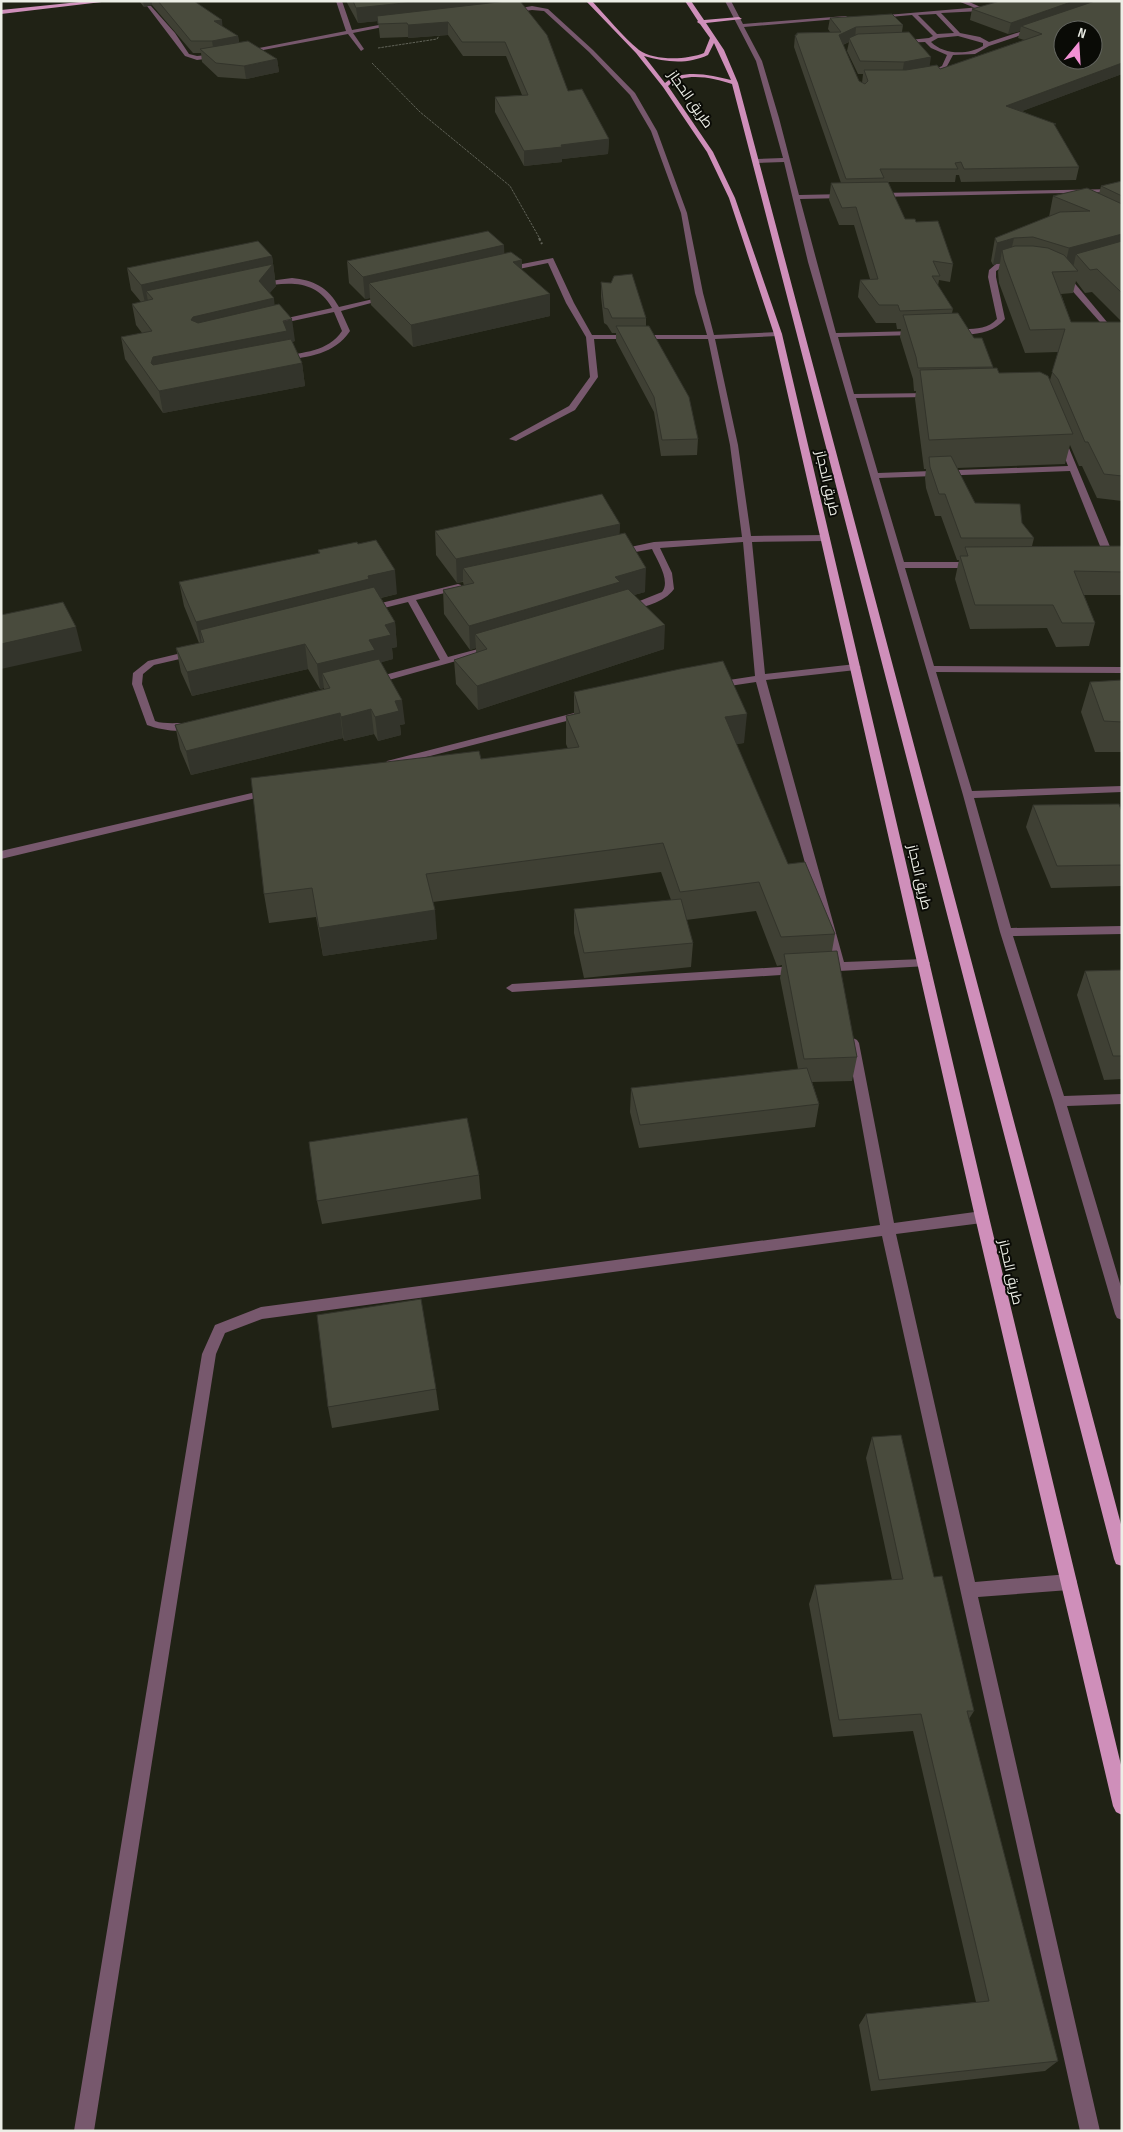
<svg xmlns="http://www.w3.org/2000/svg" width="1123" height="2132" font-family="'Sofia Sans Condensed',Cairo,sans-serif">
<rect width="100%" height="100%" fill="#202215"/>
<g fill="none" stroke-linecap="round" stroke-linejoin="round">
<g stroke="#616358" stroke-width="1" stroke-dasharray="2.5 1" stroke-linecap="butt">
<path d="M378,48L437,39L440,34"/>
<path d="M372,63L420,112L510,186L540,239"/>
</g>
<path stroke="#616358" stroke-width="2" stroke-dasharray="3 2" stroke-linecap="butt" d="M539,238L542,244"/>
<g fill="#77586d" fill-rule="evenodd">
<path d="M336,1H342L352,30L395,22L398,24L353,33L364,49L361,51L348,34L242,54L239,52L346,31Z"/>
<path d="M958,1H967L985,9L980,10Z"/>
<path d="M147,6H151L175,33L189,54L197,56L218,54L220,57L197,60L185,56Z"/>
<path d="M532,6L548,9L593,50L635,93L657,131L687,213L703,293L714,335L778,332L782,334L778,336L715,339L738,445L751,536L826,535L830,538L826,541L752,542L765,674L856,664L861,667L856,670L766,680L844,962L924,959L928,960L930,963L928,966L839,971L827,970L825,967L827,964L832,963L756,682L716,688L711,685L716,682L755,676L743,542L660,548L672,573L674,589C664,603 643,607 627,611L622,608L662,592C671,581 657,560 652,549L619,555L616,554V550L654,542L742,537L730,445L708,339H594L598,377L575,410L516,441L509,439L569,406L590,377L586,337L566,303L548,263L505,272H502V268L553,258L574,303L592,335H707L695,293L681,213L651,131L630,95L589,52L544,11L532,10L509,13L506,11Z"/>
<path d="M292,278C313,280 328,287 339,307L386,296L390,298L341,311L350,331C334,355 309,356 283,361H280V357C303,352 328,352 342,331L334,312L274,325V321L332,308C316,279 288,282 259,287L255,285L277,280Z"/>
<path d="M458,584L461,585V589L416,600L448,657L478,649L481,650V654L378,683H370V679L440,660L408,602L368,612L365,611V607Z"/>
<path d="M194,650L197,651V655L154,665L143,674L142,684L155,721C168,726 191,720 198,726C188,735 160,730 147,725L132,684L133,673L148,661Z"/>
<path d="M582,711L586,712V716L391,766L386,763L387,761Z"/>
<path d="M269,789L274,792L273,794L1,859V851Z"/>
<path d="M796,966L802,970L796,974L512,992L506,988L512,984Z"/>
<path d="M853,1038L857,1040L859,1043L894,1223L982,1211L987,1213L989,1217L987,1221L982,1223L896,1234L975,1582L1069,1574L1075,1577L1077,1582L1075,1587L1069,1590L978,1597L1100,2131H1080L882,1236L262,1319L225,1333L216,1354L94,2131H74L202,1354L215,1325L261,1307L880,1225L847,1043L849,1040Z"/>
</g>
<g fill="#77586d" fill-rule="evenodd">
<path d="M725,1H731L743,24L846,16L849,18L744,27L762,61L779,118L799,195L845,194L848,196L845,198L800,199L836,333L916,331L920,333L916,335L838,337L854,394L932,393L936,395L932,397L856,398L878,473L1068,466L1057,438L1064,436L1116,561L1111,564L1106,561L1070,471L879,478L904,562H973L978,565L973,568H905L934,666L1122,667V673L936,672L972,791L1122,786V792L974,798L1011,928L1122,926V934L1013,936L1064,1096L1122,1094V1104L1067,1106L1122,1290V1320L1117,1318L1115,1314L1053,1101L1000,932L963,795L808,262L784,162L756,163L753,161L756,159L783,158L756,61Z"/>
<path d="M1001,1H1010L982,11L941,13L960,33L980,37L989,42L1032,28H1036V30L989,46L975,54L953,55L946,68L927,77L925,74L942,66L947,55L931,48L925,42L902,43L899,41L929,38L933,36L912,15L878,18L875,16L981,7ZM936,14L954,33L937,34L918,15ZM958,36L983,43V46C968,55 944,55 931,42L938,38Z"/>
<path d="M1119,189L1122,190V194L1116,192L877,197L874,195L877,193Z"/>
<path d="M1014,262H1017V266L1001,268L996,271V277L1005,319C992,335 969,336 950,333V329H953C968,329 986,331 997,319L988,277L989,270L996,264Z"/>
<path d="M1061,274H1067L1122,340V347L1061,278Z"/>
</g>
<g fill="#cf8fba" fill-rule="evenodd">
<path d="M89,1H110L1,14V10Z"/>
<path d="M586,1H592C607,17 622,36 639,50C654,61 687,60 704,53L710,38L700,24L697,22L698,21L685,1H691L704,20L739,17L742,19L706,23L724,50L738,83L1122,1528V1566L1116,1564L1114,1559L732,84C713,78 685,71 668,86L713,152L735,198L782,334L989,1217L1122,1769V1815L1116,1812L1113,1806L975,1217L774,334L729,198L707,152L663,87L636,53ZM714,43L731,80C711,75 682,68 665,83L644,56C666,62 686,65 708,55Z"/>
</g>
</g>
<g fill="#3f4034" fill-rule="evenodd">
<path d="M139,1H194L222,26L238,36L239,42L277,59L279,72L246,79L218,77L202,62L201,53H193L152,5L144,7Z"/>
<path d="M346,1H520L568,91L609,139L608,154L562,159V162L524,166L495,112V97L522,95L506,56H463L448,35L408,38V37L380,38L378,21L358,23Z"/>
<path d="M1122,1V74L1022,111L1055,126L1079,167L1076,180L961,182L959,175H956L955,182H888L905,219L916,222L953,264L950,282L939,280L938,286L953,309L952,313L974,338L993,367V368L999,373L1050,380L1058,352L1025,353L999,283L998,272L1000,263L993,265L991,261L995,238L1049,217L1053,196L1099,194L1101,186L1122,181V322L1092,292L1085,293L1076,281L1073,293L1061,294L1071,322H1122V501L1097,498L1082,466H1079L1070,445L1065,464L957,468L975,503L1022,523L1034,538L1032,546H1122V595H1084L1095,623L1089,646L1056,647L1047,628L970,629L955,579L959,560H957L941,516H935L926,488L925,478L926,469H924L915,399L916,391H914L913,379L900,337L901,329H897L896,323H876L858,297L860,280L870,279L854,225H839L829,200L831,183H841L794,47L795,35H796L797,33L830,32L828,29L830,18L903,25L902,32L930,66L940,69L1024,40L1018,38L1020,31L1008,34L970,20L972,9ZM849,42L847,51L858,74H863L862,83L859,81L843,45Z"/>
<path d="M504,253L522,270L550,316L413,347L371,305L370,298L365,299L349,283L347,261Z"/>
<path d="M272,256L276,286L269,293L274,298V305L295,341L292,342L302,363L305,386L163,413L125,359L121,337L142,333L136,325L132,304L141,302L131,290L127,268Z"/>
<path d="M601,282L646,318V326L698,439L697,455L661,456L654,412L616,341V333H612L607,325L604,323L601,297Z"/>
<path d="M620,524L619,534L645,592L634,595L664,649L478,710L456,684L454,660L476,653V648L470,650L444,614L443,590L464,586L463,582L457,583L436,555L435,531Z"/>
<path d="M318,550L397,594L381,598L395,622L397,647L392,648L393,659L381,662L405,724L400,725L401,735L378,741L374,734L344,741L343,738L191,775L180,749L175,725L324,689V688L320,689L308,669L192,696L181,672L176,648L199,643L184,606L179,582L319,554Z"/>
<path d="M1122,680V752H1095L1081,712L1090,682Z"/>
<path d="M574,692L744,743L736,744L788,864L835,934L832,951L857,1057L852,1081L812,1082L819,1104L815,1127L639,1148L630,1112L631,1088L798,1069L780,978L782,965L777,966L756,911L686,920L693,943L691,967L584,978L574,933V909L671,900L661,872L433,902L437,939L323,956L316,917L269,923L264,894L481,759L568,749L566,744V716L574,714Z"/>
<path d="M1033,805L1122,812V886L1051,888L1026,827Z"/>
<path d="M1122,970V1079L1104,1080L1077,995L1085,971Z"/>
<path d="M479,1175L481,1199L322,1224L317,1201Z"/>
<path d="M436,1389L439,1410L332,1428L328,1407Z"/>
<path d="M872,1437L934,1577L974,1711L969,1719L1058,2061L1045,2071L871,2091L859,2025L866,2014L976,2002L913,1731L833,1737L809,1604L815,1585L892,1580L866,1458Z"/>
</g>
<g fill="#33342b">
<path d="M143,1H152V5L144,7Z"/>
<path d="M423,1H513L378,21L358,23L356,8Z"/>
<path d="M1074,1H1106L1021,26L1020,31L1008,34L1011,23Z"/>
<path d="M222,20L223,33L214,21Z"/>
<path d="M448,22V35L408,38V25Z"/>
<path d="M856,27L855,39L849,38V42L837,47L839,35Z"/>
<path d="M238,36L240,48L214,53L212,41Z"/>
<path d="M931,57L929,70L902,75L904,62Z"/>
<path d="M277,59L279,72L246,79L244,66Z"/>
<path d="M1122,63V74L1004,118L1006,106Z"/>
<path d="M609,139L608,154L562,159V162L524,166V151L561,145Z"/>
<path d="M1122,234V255L1076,254L1073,268L1064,270L1069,248Z"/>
<path d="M1014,238L1009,260L1002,250L1000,263L993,265L997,243Z"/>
<path d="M504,245L505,267L369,283L370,298L365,299L363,277Z"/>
<path d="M272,256L276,286L264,300L274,298L276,320L197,339L153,299L146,291L149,306L146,307L141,285Z"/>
<path d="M522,260V282L513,262Z"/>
<path d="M550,294V316L413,347L411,325Z"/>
<path d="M292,319L295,341L157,379L151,363L153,357Z"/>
<path d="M302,363L305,386L163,413L159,391Z"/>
<path d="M620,524L619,548L463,568V581L457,583L456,559Z"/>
<path d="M646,568L645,592L620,599L475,634L476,648L470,650L469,626L615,577Z"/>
<path d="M395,570L397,594L371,600L200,630L202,645L201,646L196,622L368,576Z"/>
<path d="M395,622L397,647L392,648L393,659L376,664L322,673L324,688L320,689L317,664L369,640L385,625Z"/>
<path d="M665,625L664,649L478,710L477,686Z"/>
<path d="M76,627L82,651L1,669V644Z"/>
<path d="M305,644L308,669L192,696L187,672Z"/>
<path d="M402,700L405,724L400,725L401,735L378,741L375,717L395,701Z"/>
<path d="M371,709L374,734L344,741L341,717Z"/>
<path d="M340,713L343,738L191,775L186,751Z"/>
<path d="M747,714L744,743L722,746L725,717Z"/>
<path d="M435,910L437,939L323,956L319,928Z"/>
</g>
<g fill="#494b3d" stroke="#33342b" fill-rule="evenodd">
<path d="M158,1H194L222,20L214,21L238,36L212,41H191Z"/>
<path d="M353,1H423L356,8Z"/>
<path d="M507,1H520L547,35L568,91L582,89L609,139L561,145L562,147L524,151L495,97L528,95L505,42H462L448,22L408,25L407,23L378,24L377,16Z"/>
<path d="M1000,1H1074L1011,23L972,9Z"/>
<path d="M1095,1H1122V63L1006,106L1056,124H1054L1079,167L964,169L961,162L955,163L958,169H880L884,178L846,179L795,35H797V33L841,32L830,18L892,14L903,25L856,27L839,35L859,81L865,84L868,81L864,70H906L937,65L940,69L1042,34L1021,26ZM1063,30H1093V60H1063Z"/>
<path d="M909,32L931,57L904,62L860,61L849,38L858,34Z"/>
<path d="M248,41L277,59L244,66L216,63L200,49Z"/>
<path d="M1122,181V196L1101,186Z"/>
<path d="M888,182L905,219H915L916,222L938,221L953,264L933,261L940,276H932L953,309L900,311L898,305H879L860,280L878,279L856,207L842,208L831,183Z"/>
<path d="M1087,188L1122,204V234L1069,248L1033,237L1014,238L997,243L995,238L1060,212L1090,211L1053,196Z"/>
<path d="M488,231L504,245L363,277L347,261Z"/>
<path d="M258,241L272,256L141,285L127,268Z"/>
<path d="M1122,241V293L1097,269L1090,270L1076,254Z"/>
<path d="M1015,246H1033L1048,248L1064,255L1078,271L1052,272L1071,322H1122V476L1104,474L1088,442H1085L1058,379L1052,372L1065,329L1030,330L1004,260L1002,250Z"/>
<path d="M511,252L522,260L513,262L550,294L411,325L369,283Z"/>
<path d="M273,264L259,281L274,298L193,317L191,320L198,323L279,304L292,319L283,321L287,331L153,357L151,363L153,365L291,339L302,363L159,391L121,337L152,331L132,304L153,299L146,291Z"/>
<path d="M632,274L646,318H612L608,309L604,308L601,282L611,283L614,276Z"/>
<path d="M958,313L974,338H982L993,367L918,368L916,357L903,315Z"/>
<path d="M616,326H649L689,397L698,439L662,440L654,397Z"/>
<path d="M997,368L999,373L1040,372L1048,376L1073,434L929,440L920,370Z"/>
<path d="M951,456L975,503L1020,504L1022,523L1034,538H961L945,494H939L930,467L929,457Z"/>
<path d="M602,494L620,524L456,559L435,531Z"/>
<path d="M625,533L646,568L615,577L620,582L469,626L443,590L474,583L463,568Z"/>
<path d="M376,540L395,570L368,576L369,579L196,622L179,582L320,553L318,550L357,542L358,544Z"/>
<path d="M1122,546V572L1074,571L1095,623H1062L1053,605H975L960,556H968L965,547Z"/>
<path d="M374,587L395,622L385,625L391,635L369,640L375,650L317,664L305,644L187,672L176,648L204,642L200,630Z"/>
<path d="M628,589L665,625L477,686L454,660L487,649L475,634Z"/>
<path d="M63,602L76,627L1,644V615Z"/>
<path d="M379,659L402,700L395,701L399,711L375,717L371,709L341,717L340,713L186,751L175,725L330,688L322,673Z"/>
<path d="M723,661L747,714L725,717L788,864L805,862L835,934L781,937L759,882L680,892L663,843L426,874L435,910L319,928L312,888L264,894L251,778L479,751L481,759L579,747L566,716L580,713L574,692L680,669Z"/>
<path d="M1122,680V722L1104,721L1090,682Z"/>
<path d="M1119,804L1122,812V865L1057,866L1033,805Z"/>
<path d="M681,899L693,943L584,953L574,909Z"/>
<path d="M837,951L857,1057L804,1059L784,954Z"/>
<path d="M1122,970V1056H1113L1085,971Z"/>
<path d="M807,1068L819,1104L640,1125L631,1088Z"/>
<path d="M467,1118L479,1175L317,1201L309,1142Z"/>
<path d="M421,1299L436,1389L328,1407L317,1315Z"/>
<path d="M901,1435L934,1577L942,1576L974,1711H967L1058,2061L879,2080L866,2014L989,2001L921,1714L839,1720L815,1585L903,1579L872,1437Z"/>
</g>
<g text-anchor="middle" stroke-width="4" stroke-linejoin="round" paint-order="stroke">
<g font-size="14" fill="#eceee6" stroke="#0a0b06">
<text transform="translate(691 99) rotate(55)" y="5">طريق الحجاز</text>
<text transform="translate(828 483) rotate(77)" y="5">طريق الحجاز</text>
<text transform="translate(920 877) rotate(77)" y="5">طريق الحجاز</text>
<text transform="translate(1011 1272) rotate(77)" y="5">طريق الحجاز</text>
</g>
</g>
<rect width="1123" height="2132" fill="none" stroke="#eceee6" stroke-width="5"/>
<g transform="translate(1078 45) rotate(18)"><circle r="24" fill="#0a0b06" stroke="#646660"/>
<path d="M0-4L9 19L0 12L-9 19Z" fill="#f391d5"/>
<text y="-8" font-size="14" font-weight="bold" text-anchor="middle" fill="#eceee6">N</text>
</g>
</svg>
